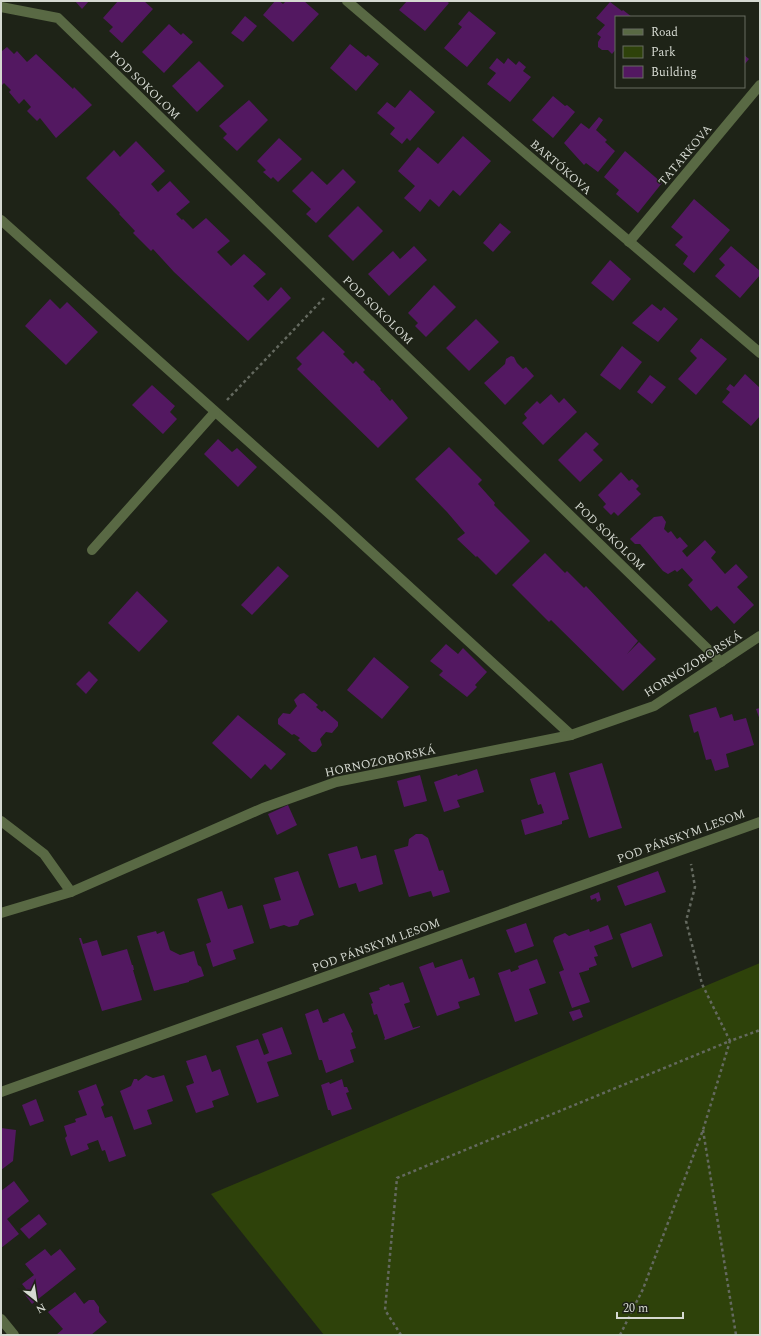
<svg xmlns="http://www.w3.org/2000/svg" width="761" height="1336" font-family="Spectral,serif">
<rect width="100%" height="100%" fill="#1e2317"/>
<path fill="#2e420a" d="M760,963V1335H324L211,1194Z"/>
<g fill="#531861">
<path d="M75,1H89L82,9Z"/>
<path d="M118,1H144L153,9L122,43L109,31L113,27L103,18Z"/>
<path d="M275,1H279L283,4L286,1H304L319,14L293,42L263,15Z"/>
<path d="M407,1H446L449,3L425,31L399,10Z"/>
<path d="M610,2L622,11L623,10L632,17H616V49L612,54L608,50H602L598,47V42L601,37L597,34L605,25L596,18Z"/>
<path d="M469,11L496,33L467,67L444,48L462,27L458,24Z"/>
<path d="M245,16L257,26L243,42L231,33Z"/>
<path d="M169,24L181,35L183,33L193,42L164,73L142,52Z"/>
<path d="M350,44L366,57L368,55L379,64L356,91L330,68Z"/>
<path d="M7,47L14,54L17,51L27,62L36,54L73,89L74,87L92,105L56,138L40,118L37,121L27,111L31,107L24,99L19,104L9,92L11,90L4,83L1,86V50L2,51Z"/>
<path d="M744,55L749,59L744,65Z"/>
<path d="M497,58L504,64L508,58L516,65L519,61L526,67L523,71L531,77L510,102L487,84L496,73L489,68Z"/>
<path d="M199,61L224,86L197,112L172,86Z"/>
<path d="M410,90L435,112L410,141L407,138L402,144L390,134L395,128L377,113L387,102L395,108Z"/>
<path d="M553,96L565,106L567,105L575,112L553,138L532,120Z"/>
<path d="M249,100L268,120L237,151L223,138L227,134L219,126Z"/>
<path d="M599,117L603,120L596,130L607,140L605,142L615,151L598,172L586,163L584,165L564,143L581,123L589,129Z"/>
<path d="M463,136L491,161L460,196L453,190L439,207L430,199L420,212L404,198L415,186L398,171L418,147L438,164Z"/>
<path d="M279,138L302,159L278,182L273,177L271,179L263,172L266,170L257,161Z"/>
<path d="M136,141L165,171L151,184L158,192L170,181L190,202L176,214L182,220L183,219L193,229L206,218L230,241L217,252L231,266L244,254L266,274L253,286L268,301L281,287L291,298L248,341L174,272L153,249L151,251L133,233L135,231L119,214L120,213L86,178L114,150L120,157Z"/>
<path d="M625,151L662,183L638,213L616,194L619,190L604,177Z"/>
<path d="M343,169L356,182L316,223L306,214L311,209L292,191L312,171L327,185Z"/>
<path d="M694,199L730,230L694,273L683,264L688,256L675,245L683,237L671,227Z"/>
<path d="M358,206L383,231L353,261L328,236Z"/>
<path d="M500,223L511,232L493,252L483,243Z"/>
<path d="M414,246L427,260L389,296L368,274L393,251L400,259Z"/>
<path d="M731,246L760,271V275L740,298L715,276L725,265L719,259Z"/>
<path d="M610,260L631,279L613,301L591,283Z"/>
<path d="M434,285L456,307L426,337L415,326L418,323L408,313Z"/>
<path d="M50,299L60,309L67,302L98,332L66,365L25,326Z"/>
<path d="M652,304L661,311L664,307L678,319L658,342L632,323Z"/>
<path d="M476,319L499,342L469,371L446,348Z"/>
<path d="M323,331L345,352L343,354L353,364L356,361L365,370L363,372L372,381L373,380L381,389L380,390L390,401L392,399L408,418L378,448L297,369L302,364L296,358Z"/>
<path d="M701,338L727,359L696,395L678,379L697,358L690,351Z"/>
<path d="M622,346L642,362L620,390L600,375Z"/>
<path d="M511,356L514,357L517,363L523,369L526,367L534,376L505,405L484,383L505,364L506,359Z"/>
<path d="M745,374L760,388V416L751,426L722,402L730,392L726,389L730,384L734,387Z"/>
<path d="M650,375L666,387L652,404L637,392Z"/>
<path d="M152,385L175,406L170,412L177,419L163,434L132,405Z"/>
<path d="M551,394L559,403L564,398L577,412L543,445L522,423L527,418L524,414L537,401L540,404Z"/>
<path d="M586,432L599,444L593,450L603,460L580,482L558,460Z"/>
<path d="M218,439L232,452L237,448L257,467L238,487L204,454Z"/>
<path d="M449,447L482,480L478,484L495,503L494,505L530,541L496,575L477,556L476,557L457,539L465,533L447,512L415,479Z"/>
<path d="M621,472L629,481L632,479L639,486L636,489L641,494L618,516L614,512L611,515L603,507L606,504L598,495Z"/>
<path d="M662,516L666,522L664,529L668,533L671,531L677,539L680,537L688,546L682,551L687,557L705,540L716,552L711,558L725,574L736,564L748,577L737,587L754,605L734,624L717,606L711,611L688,585L693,580L682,568L677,572L675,570L668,574L663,571L640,544H635L630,539L654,517Z"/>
<path d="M545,553L565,573L567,571L584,588L586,586L638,641L627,654L639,642L656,659L623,691L551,620L549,622L512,585Z"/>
<path d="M278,566L289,576L252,615L241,605Z"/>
<path d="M137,591L168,621L139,652L108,623Z"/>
<path d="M446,644L458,654L463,648L487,672L475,685L477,687L467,697L439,675L443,671L430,661Z"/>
<path d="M374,657L409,687L382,719L347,690Z"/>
<path d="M89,671L98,680L86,694L76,684Z"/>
<path d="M304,693L318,705L316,707L322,712L324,710L338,722V726L332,733L326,732L320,739L322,745L316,752H312L298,740L300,738L294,734L292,735L278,724V719L283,713L290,714L297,706L294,700L300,694Z"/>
<path d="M716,707L720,718L732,714L734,721L746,718L754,745L726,754L729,767L715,771L711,759L706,760L698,731L694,733L689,715Z"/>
<path d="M760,708V720L756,709Z"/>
<path d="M238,715L286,754L271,770L265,764L251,779L212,743Z"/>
<path d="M602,763L622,828L589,838L569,773Z"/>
<path d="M477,769L484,792L457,800L460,807L444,812L434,782L457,774L458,776Z"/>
<path d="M555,772L569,819L562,821V824L525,835L521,820L544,813L541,804L538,805L530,779Z"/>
<path d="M420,775L427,801L404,807L397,781Z"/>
<path d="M288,805L297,825L277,835L268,814Z"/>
<path d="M416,834H422L428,838L439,871L443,870L450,892L433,897L431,891L409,897L394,850L408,846L409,839Z"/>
<path d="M357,846L361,859L376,855L383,884L359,892L356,883L339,888L328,854Z"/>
<path d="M298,871L314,915L300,920L298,925L289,927L284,925L270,929L263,905L281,900L274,878Z"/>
<path d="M658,871L666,892L625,906L617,886Z"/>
<path d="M222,891L228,909L242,905L254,943L233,950L236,959L213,967L206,944L211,942L197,899Z"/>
<path d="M599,892L601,900L597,902L596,898L591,900L590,896Z"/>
<path d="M526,923L534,946L515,953L506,930Z"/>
<path d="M651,923L663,956L632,968L620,934Z"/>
<path d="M608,925L613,939L594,946L598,956L594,957L597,965L589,968V970L579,973L590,1002L572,1008L559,972L564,970L553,941L555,937L565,933L569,936L589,929L590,932Z"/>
<path d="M156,931L157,934L164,931L170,950L180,955L194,951L198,965L201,967L204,976L189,981V982L154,991L137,936Z"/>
<path d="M79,938H81L83,944L97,940L102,956L127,949L132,965H133L134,970H133L142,1000L102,1011Z"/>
<path d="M462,959L469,979L474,977L480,995L458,1002L460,1008L437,1016L419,967L433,962L435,968Z"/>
<path d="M537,959L546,983L529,989L538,1014L515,1022L498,973L510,969L511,972L519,969L518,966Z"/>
<path d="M403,982L410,1002L404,1004L413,1028L420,1026V1027L385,1040L384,1039L385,1038L377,1014L374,1015L371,1004L373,1003L369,993L380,990L379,988L389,984L390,986Z"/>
<path d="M318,1009L323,1023L329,1021L328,1019L344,1013L353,1032L351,1033L356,1048L350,1050L354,1062L326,1073L322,1060H319L305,1014Z"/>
<path d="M580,1009L583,1017L573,1021L569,1012Z"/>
<path d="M282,1027L292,1054L267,1062L279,1096L257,1103L236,1046L258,1039L264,1055L269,1053L262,1034Z"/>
<path d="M206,1055L212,1072L220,1069L229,1095L212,1101L214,1107L196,1113L186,1086L194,1083L186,1061Z"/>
<path d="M146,1075L153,1078L164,1075L173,1101L147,1110L152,1124L134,1130L120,1091L131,1086L134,1079H137L138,1081Z"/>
<path d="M342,1079L344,1087H347L349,1092L346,1093L352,1109L332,1116L330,1110H328L321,1085L329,1082L330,1084Z"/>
<path d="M96,1084L104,1105L101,1107L105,1118L112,1116L126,1156L109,1162L105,1150L102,1151L98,1140L87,1144L89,1149L71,1156L65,1138L67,1136L64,1126L76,1122L75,1119L87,1115L78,1091Z"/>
<path d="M36,1099L44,1121L30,1126L22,1105Z"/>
<path d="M1,1128L16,1130L13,1161L1,1170Z"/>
<path d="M14,1181L29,1201L7,1219L19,1234L1,1248V1191Z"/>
<path d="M39,1214L47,1224L29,1239L20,1229Z"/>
<path d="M45,1249L51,1256L60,1249L76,1269L32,1304L23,1292L26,1289L22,1284L34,1275L25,1264Z"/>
<path d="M75,1292L84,1304L89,1300H94L99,1307V1312L107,1322L91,1335H56L63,1329L48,1312Z"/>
</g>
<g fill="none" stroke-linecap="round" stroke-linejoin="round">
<g stroke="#64695f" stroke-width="2.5" stroke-dasharray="3 3" stroke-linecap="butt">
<path d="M227,400L324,298"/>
<path d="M703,1130L736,1335"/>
<path d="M401,1335L385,1310L397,1178L730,1041L702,984L686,921L695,887L691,864"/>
<path d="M620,1335L643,1289L703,1130L730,1041L760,1030"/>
</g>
<g stroke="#596944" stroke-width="10">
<path d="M347,1L760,353"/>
<path d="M1,7L58,18L721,662"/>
<path d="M1,220L332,516L571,735"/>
<path d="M629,242L760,85"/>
<path d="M92,550L215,412"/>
<path d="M1,821L44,854L71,892"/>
<path d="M1,913L71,892L263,808L336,782L571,735L654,706L760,636"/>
<path d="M1,1092L760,822"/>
<path d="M1,1319L14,1335"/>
</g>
</g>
<g text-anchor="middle" stroke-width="3" stroke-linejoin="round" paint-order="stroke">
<g font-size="12" fill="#d5d9d1" stroke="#1e2317">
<text transform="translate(145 85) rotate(44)" y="4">POD SOKOLOM</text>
<text transform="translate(685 155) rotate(-50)" y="4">TATARKOVA</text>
<text transform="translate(561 167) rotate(41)" y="4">BARTÓKOVA</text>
<text transform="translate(378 310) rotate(44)" y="4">POD SOKOLOM</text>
<text transform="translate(610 536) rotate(44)" y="4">POD SOKOLOM</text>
<text transform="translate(693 664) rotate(-32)" y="4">HORNOZOBORSKÁ</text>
<text transform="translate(380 761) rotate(-12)" y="4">HORNOZOBORSKÁ</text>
<text transform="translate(681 836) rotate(-20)" y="4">POD PÁNSKYM LESOM</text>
<text transform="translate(376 945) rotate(-20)" y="4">POD PÁNSKYM LESOM</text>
</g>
</g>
<rect width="761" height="1336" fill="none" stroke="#d5d9d1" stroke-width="4"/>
<rect x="615" y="16" width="130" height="72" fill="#1e2317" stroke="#676c61"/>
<rect x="623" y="29" width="20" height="6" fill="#596944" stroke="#676c61"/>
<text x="651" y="36" font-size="12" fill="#d5d9d1">Road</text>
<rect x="623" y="46" width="20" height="12" fill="#2e420a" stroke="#676c61"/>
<text x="651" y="56" font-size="12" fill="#d5d9d1">Park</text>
<rect x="623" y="66" width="20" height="12" fill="#531861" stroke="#676c61"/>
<text x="651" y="76" font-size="12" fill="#d5d9d1">Building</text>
<g transform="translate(36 1300) rotate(150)" stroke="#1e2317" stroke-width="3" paint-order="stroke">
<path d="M0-3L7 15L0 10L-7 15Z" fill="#d5d9d1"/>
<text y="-6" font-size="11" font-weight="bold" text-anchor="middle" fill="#d5d9d1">N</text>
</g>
<path d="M617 1312v6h66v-6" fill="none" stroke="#d5d9d1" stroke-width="2"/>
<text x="623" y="1312" font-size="12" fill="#d5d9d1" stroke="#1e2317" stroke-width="3" paint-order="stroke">20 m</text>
</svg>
